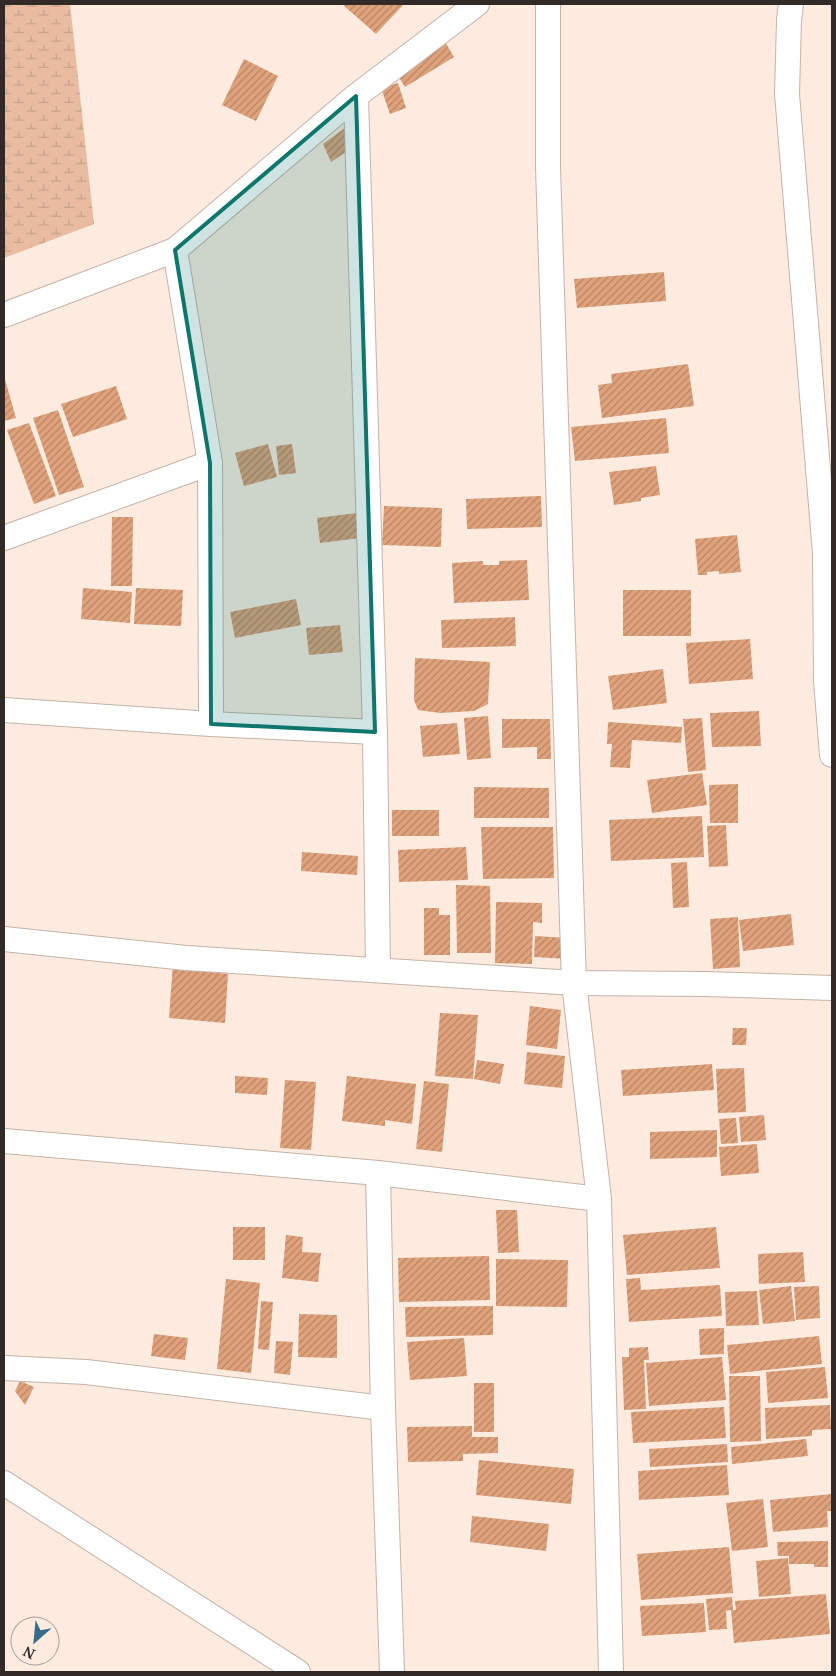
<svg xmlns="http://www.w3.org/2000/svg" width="836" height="1676" font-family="'Noto Serif',serif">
<defs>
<pattern id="wetland-marsh" width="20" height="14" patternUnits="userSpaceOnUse" patternTransform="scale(1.25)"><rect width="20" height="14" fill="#e9bca2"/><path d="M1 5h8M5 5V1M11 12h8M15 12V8" fill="none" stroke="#c8a28b"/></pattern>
<pattern id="building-hatch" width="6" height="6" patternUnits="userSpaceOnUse" patternTransform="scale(1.25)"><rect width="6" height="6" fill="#e0a27b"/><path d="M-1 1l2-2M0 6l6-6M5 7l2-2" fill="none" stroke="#b68465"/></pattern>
</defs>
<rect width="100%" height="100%" fill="#fdebe0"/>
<path fill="url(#wetland-marsh)" d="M4,4H70L94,224L4,258Z"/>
<g fill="url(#building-hatch)">
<path d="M342,4H404L376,34Z"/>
<path d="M444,40L454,57L405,87L395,71Z"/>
<path d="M244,59L278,76L256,121L222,105Z"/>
<path d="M398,83L406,108L390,114L381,88Z"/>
<path d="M346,127L349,150L331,162L323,144Z"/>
<path d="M664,272L666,301L577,308L574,279Z"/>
<path d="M688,364L694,406L602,418L598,385L612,383L611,374Z"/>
<path d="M4,376L16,418L4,421Z"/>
<path d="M116,386L127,419L73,437L61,404Z"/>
<path d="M58,410L84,487L59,495L33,418Z"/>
<path d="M666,418L669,453L575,461L571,427Z"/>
<path d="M29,423L56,496L34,504L7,430Z"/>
<path d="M268,444L277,477L244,486L235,453Z"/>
<path d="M292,444L296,473L279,475L276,446Z"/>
<path d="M656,466L660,495L641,498V501L614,505L609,472Z"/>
<path d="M541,496L542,527L467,529L466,499Z"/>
<path d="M384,506L442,508L441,547L382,545Z"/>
<path d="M357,513L360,538L320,543L317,518Z"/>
<path d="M112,517H133L132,586H111Z"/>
<path d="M737,535L741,572L719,574V571L707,572V575H698L695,539Z"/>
<path d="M527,560L529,600L454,603L452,563L483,561V565H499V561Z"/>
<path d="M83,588L132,592L130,623L81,619Z"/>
<path d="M136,588L183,590L181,626L134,624Z"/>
<rect x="623" y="590" width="68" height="46"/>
<path d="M296,599L301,625L235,638L230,612Z"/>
<path d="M515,617L516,646L442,648L441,620Z"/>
<path d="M340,625L343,652L309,655L306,628Z"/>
<path d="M750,639L753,679L689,684L686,643Z"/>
<path d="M415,658L490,662L488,704L474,711L440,713L418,710L414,700Z"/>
<path d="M663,669L667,703L613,710L608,676Z"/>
<path d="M759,711L761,746L712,747L710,713Z"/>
<path d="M488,716L491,758L467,760L464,718Z"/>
<path d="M702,718L706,770L688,772L683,719Z"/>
<path d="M502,719H550L551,759H537V747L502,748Z"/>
<path d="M608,722L682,727L681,743L632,740L630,768L610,767L612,744H607Z"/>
<path d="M457,723L460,754L423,757L420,726Z"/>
<path d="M702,773L707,805L652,813L647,780Z"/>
<path d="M738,784V823H710L709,785Z"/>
<path d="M474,787L549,788V818H474Z"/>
<rect x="392" y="810" width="47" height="26"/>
<path d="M702,816L704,857L611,861L609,820Z"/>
<path d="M726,825L728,866L709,867L707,826Z"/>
<path d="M481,827H553L554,878L483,879Z"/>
<path d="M466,847L468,880L399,882L398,850Z"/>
<path d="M302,852L358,856L357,875L301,871Z"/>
<path d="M687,862L689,907L673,908L671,863Z"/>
<path d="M456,885L490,886L491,953H457Z"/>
<path d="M496,902L542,903V923L533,922L532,964L495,963Z"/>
<path d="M424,908H439V915H450V955H424Z"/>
<path d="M791,914L794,945L743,951L739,920Z"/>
<path d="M738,917L740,967L713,969L710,919Z"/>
<path d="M535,936L569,938L568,959L534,957Z"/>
<path d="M173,963L208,966L210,972L228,974L225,1023L169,1018Z"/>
<path d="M530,1006L561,1010L557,1049L526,1045Z"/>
<path d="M440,1013L478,1015L473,1079L435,1076Z"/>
<path d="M733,1028H747L746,1045H732Z"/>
<path d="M527,1052L565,1056L562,1088L524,1084Z"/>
<path d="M477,1060L504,1064L500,1084L474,1079Z"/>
<path d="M712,1064L714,1090L623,1096L621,1070Z"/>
<path d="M744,1068L746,1112L718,1113L716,1069Z"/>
<path d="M235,1076L268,1078L267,1095L235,1093Z"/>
<path d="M347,1076L416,1084L412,1124L385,1120V1126L342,1121Z"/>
<path d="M285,1080L316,1082L311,1150L280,1148Z"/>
<path d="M424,1081L449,1084L442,1152L416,1149Z"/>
<path d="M764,1115L766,1140L741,1142L739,1117Z"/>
<path d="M736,1118L738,1143L721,1144L719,1119Z"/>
<path d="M717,1130V1157L650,1159V1132Z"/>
<path d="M757,1144L759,1173L721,1176L719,1147Z"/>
<path d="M496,1210H517L519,1252L498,1253Z"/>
<rect x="233" y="1227" width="32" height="33"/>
<path d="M716,1227L720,1268L627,1275L623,1235Z"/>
<path d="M286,1235L303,1237L302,1252L321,1253L318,1282L282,1278Z"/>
<path d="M803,1252L805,1282L759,1284L758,1254Z"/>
<path d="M489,1256L490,1300L399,1302L398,1258Z"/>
<path d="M496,1259L568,1260L567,1307L496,1306Z"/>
<path d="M640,1278L641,1290L720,1285L722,1316L629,1322L626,1279Z"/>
<path d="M226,1279L260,1283L251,1373L217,1369Z"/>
<path d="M791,1286L795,1321L763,1324L759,1290Z"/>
<path d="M819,1286L820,1318L796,1320L794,1287Z"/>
<path d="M757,1291L759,1325L726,1326L725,1292Z"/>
<path d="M261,1301L273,1302L269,1350L258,1349Z"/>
<path d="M493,1306V1335L406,1337L405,1307Z"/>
<path d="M299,1314L337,1315V1358L298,1357Z"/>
<path d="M724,1328V1354L700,1355L699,1329Z"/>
<path d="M154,1334L188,1338L185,1360L151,1356Z"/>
<path d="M819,1336L822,1364L730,1374L727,1345Z"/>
<path d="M464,1338L467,1376L410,1380L407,1342Z"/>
<path d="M276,1341L293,1342L290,1375L274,1373Z"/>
<path d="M648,1347L649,1360H644L646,1409L624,1410L622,1357H629V1348Z"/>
<path d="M722,1357L726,1400L649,1406L646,1363Z"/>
<path d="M825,1367L828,1398L768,1403L766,1372Z"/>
<path d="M729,1376H760L761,1441L730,1442Z"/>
<path d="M20,1381L34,1387L25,1405L15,1391Z"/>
<rect x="474" y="1383" width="20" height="49"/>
<path d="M830,1405L831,1429L812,1430V1436L766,1439L765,1408Z"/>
<path d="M724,1407L726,1438L633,1443L631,1412Z"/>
<path d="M472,1426V1437H498V1453L463,1454V1461L408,1462L407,1427Z"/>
<path d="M806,1439L808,1456L732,1464L731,1447Z"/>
<path d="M727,1444L728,1462L650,1467L649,1449Z"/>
<path d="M479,1460L574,1469L571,1504L476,1495Z"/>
<path d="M727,1465L729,1495L639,1500L638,1471Z"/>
<path d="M832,1494V1511H827L828,1527L773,1532L770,1500Z"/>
<path d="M763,1499L768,1547L732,1551L726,1503Z"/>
<path d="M472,1516L549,1524L546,1551L470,1542Z"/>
<path d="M828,1541V1567H814V1564H789V1556H778L777,1542Z"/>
<path d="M729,1547L733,1593L641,1600L637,1554Z"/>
<path d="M788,1558L791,1594L759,1597L756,1561Z"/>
<path d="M826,1594L830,1634L734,1643L731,1610L726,1611L727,1629L709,1630L706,1599L732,1597L733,1610H736L735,1601Z"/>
<path d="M704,1603L706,1632L642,1636L640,1606Z"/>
</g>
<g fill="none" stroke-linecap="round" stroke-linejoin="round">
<defs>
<g id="minor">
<path d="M548,4V167L574,983L599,1199L611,1672"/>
<path d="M791,4L789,20L787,94L825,553L826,681L832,755"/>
<path d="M356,96L375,732L378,970"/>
<path d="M175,250L210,463L211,724"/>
<path d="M4,315L175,250L356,96L477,4"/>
<path d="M4,538L210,463"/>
<path d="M4,710L211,724L375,732"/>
<path d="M4,939L186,958L574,983L705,984L832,988"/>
<path d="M4,1141L378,1173L599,1199"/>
<path d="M378,1173L383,1408L392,1672"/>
<path d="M4,1368L86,1372L383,1408"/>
<path d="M4,1483L298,1672"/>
</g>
</defs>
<use href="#minor" stroke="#c4b3a9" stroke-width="26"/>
<use href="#minor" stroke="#fff" stroke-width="24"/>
</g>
<path fill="#0f766e" fill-opacity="0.2" stroke="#0f766e" stroke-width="4" stroke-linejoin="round" d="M356,96L375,732L211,724L210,463L175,250Z"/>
<rect width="836" height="1676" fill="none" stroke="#312a26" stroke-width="10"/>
<g transform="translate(35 1641) rotate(207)"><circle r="24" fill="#fdebe0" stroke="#ab9e96"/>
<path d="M0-4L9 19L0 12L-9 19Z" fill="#376d89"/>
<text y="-8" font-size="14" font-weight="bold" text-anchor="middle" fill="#312a26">N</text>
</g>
</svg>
